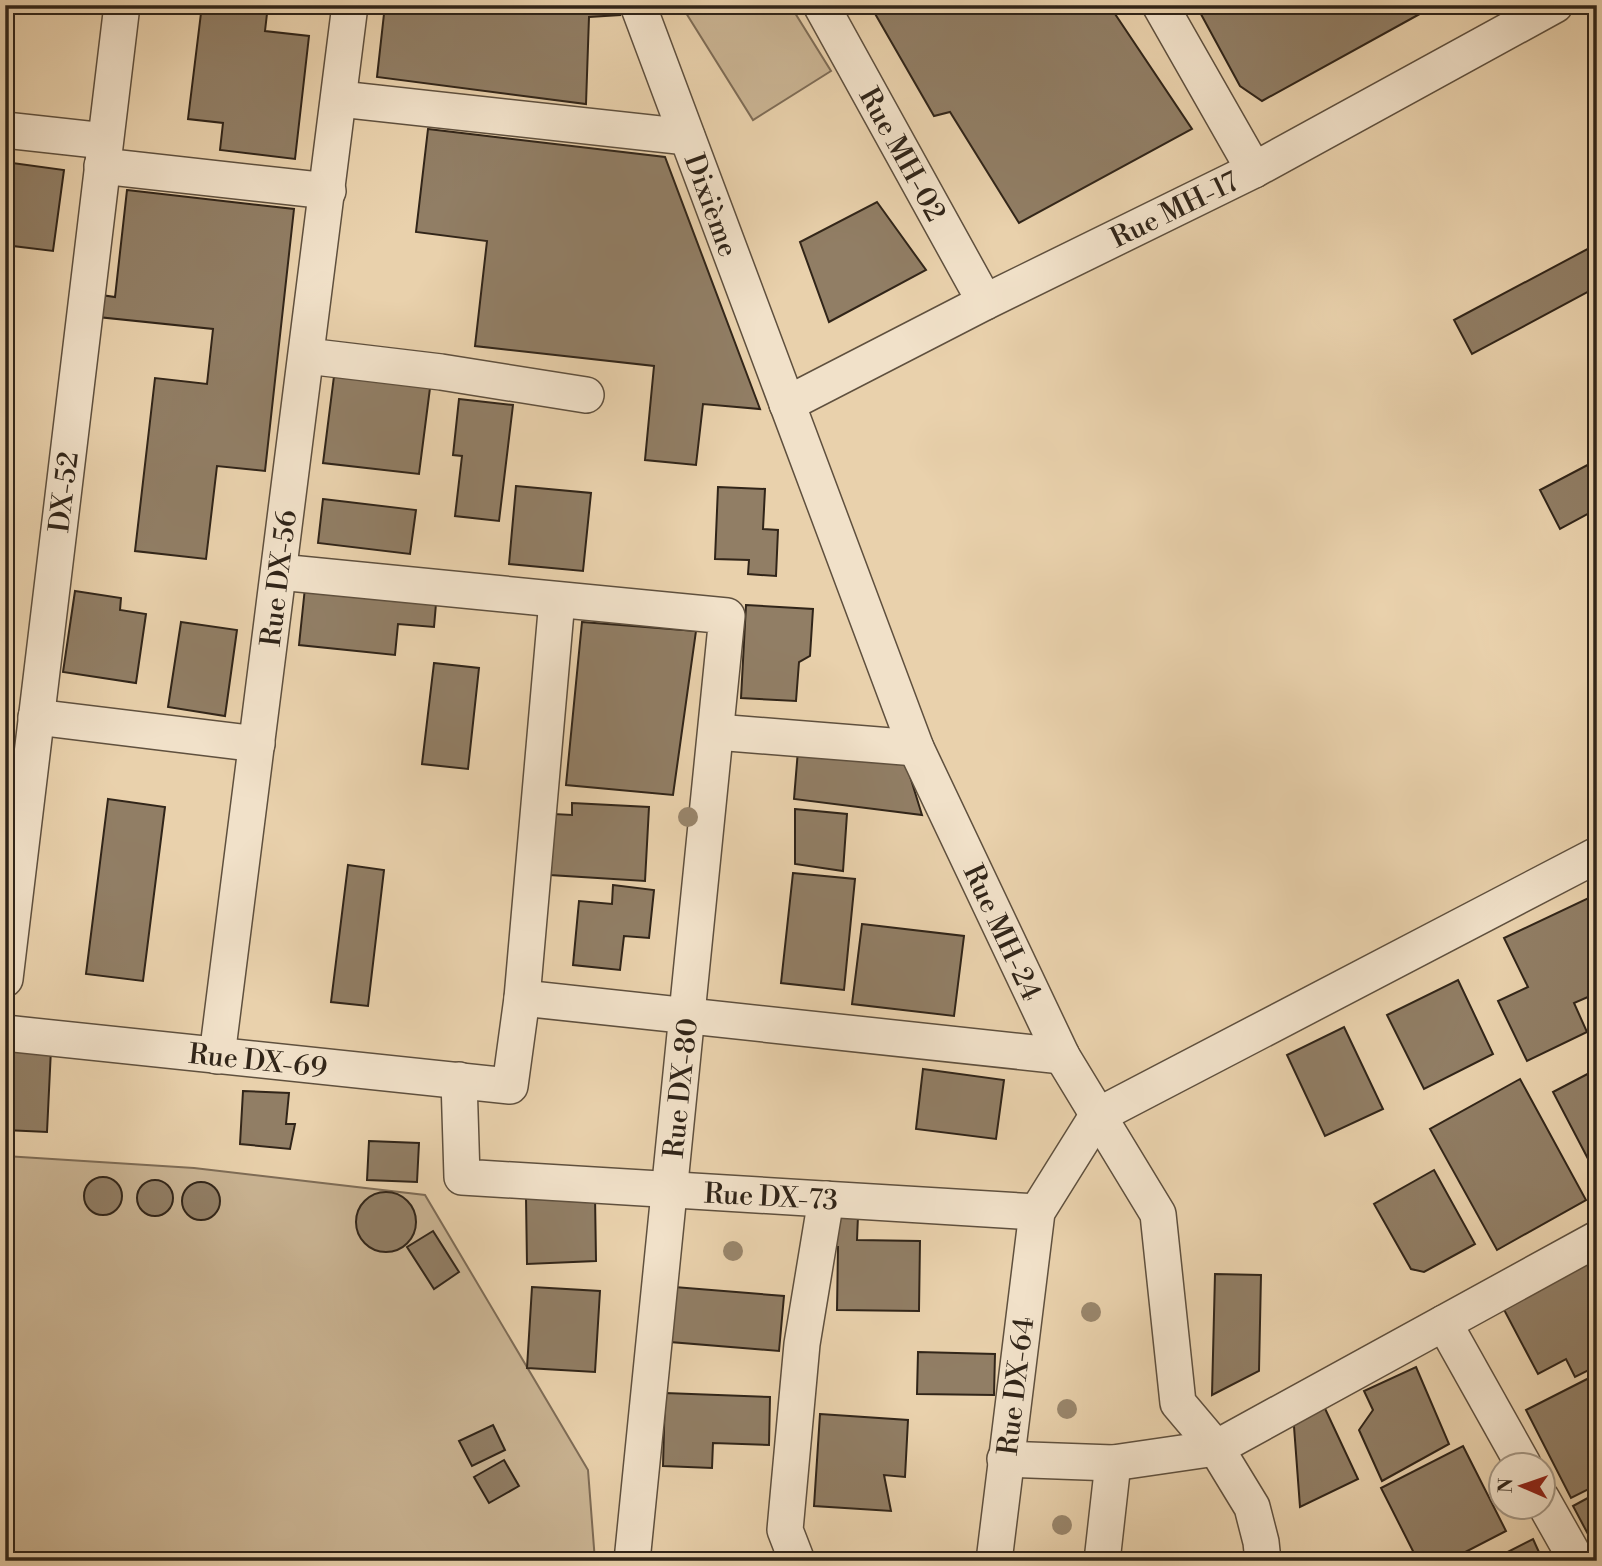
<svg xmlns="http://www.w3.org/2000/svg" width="1602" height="1566" font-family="'Libre Bodoni',serif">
<rect width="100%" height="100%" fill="#e9d1ac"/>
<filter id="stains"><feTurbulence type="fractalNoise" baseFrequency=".00286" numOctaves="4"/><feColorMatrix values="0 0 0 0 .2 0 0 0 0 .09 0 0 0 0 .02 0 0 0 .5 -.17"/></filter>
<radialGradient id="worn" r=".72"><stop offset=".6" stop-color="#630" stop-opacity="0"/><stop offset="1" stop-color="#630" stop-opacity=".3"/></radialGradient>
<g fill="#cab493" stroke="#7e6c56" stroke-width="2">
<path d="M681,5H790L831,71L753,120Z"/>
<path d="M5,1156L194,1168L425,1195L588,1470L595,1561H5Z"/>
</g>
<g fill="#917e65" stroke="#312519" stroke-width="2">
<path d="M202,5H268L265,31L309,36L295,159L220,150L223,123L188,119Z"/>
<path d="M385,5H617L620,15L589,17L586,104L377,77Z"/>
<path d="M870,5H1109L1192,129L1019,223L950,112L934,116Z"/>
<path d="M1196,5H1436L1262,101L1240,86Z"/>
<path d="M428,129L665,157L760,409L703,404L696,465L645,460L654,366L475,346L487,241L416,232Z"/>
<path d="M5,162L64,170L53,251L5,245Z"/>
<path d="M127,190L294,209L265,471L217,466L206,559L135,551L155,378L207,384L213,329L98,317L101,295L115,297Z"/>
<path d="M877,202L926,270L829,322L800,242Z"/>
<path d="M1597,244V287L1472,354L1454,320Z"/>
<path d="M334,376L430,388L419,474L323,463Z"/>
<path d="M459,399L513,405L499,521L455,516L462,456L453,455Z"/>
<path d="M1597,460V509L1560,529L1540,490Z"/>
<path d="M516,486L591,493L583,571L509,564Z"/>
<path d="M718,487L765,489L763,529L778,530L776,576L748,574L749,560L715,559Z"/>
<path d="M323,499L416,510L410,554L318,543Z"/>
<path d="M306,578L437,592L434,627L398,624L395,655L299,645Z"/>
<path d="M75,591L121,598L120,610L146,614L136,683L63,672Z"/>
<path d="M746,605L813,609L810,656L799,662L796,701L741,698Z"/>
<path d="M181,622L237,630L225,716L168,707Z"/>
<path d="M582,622L696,631L673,795L566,785Z"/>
<path d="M434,663L479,668L468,769L422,764Z"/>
<path d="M798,750L905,760L922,815L794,799Z"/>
<path d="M108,799L165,807L143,981L86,974Z"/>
<path d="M572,803L649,807L645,881L550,875L554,814L572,815Z"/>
<path d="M795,809L847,814L843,871L795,864Z"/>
<path d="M348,865L384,870L368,1006L331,1002Z"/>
<path d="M793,873L855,879L844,990L781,983Z"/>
<path d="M613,885L654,890L649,938L624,936L620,970L573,965L579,901L612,904Z"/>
<path d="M1597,894V993L1574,1003L1587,1032L1527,1061L1498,1001L1528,987L1504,938Z"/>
<path d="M862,924L964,936L954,1016L852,1004Z"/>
<path d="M1458,980L1493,1054L1424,1089L1387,1015Z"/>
<path d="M1344,1027L1383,1109L1325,1136L1287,1055Z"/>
<path d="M5,1047L51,1049L47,1132L5,1130Z"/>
<path d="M923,1069L1004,1080L996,1139L916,1129Z"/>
<path d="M1597,1069V1176L1553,1092Z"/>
<path d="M1520,1079L1586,1200L1497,1250L1430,1129Z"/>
<path d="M243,1091L289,1093L286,1124H295L290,1149L240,1144Z"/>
<path d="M369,1141L419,1143L417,1182L367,1180Z"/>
<path d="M1434,1170L1475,1244L1424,1272L1411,1269L1374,1204Z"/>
<circle cx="103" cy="1196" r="19"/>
<circle cx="155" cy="1198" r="18"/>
<circle cx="201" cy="1201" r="19"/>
<circle cx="386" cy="1222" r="30"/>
<path d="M595,1195L596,1261L527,1264L526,1198Z"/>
<path d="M827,1216H858L857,1240L920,1241L919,1311L837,1310L838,1247H827Z"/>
<path d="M433,1231L459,1272L434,1289L407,1247Z"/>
<path d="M1589,1258L1597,1272V1366L1575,1377L1566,1359L1538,1374L1501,1304Z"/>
<path d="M1215,1274L1261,1275L1259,1371L1212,1395Z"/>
<path d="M662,1286L784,1296L779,1351L658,1341Z"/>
<path d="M532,1287L600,1291L595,1372L527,1368Z"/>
<path d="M918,1352L995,1354L994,1395L917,1394Z"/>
<path d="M1416,1367L1449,1444L1382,1481L1359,1430L1373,1410L1364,1391Z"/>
<path d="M1597,1374V1485L1571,1498L1526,1410Z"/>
<path d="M665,1393L770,1397L769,1445L713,1443L712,1468L663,1466Z"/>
<path d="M1321,1400L1358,1479L1300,1507L1293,1413Z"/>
<path d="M820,1414L908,1420L905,1477L884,1475L891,1511L814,1506Z"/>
<path d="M493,1425L505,1450L472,1466L459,1441Z"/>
<path d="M1463,1446L1506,1531L1448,1561H1418L1381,1488Z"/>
<path d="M504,1460L519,1486L489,1503L474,1477Z"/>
<path d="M1597,1493V1551L1573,1506Z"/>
<path d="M1533,1539L1543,1561H1490Z"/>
<path d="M1383,1553L1387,1561H1370Z"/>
</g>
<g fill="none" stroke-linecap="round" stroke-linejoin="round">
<defs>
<g id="street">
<path d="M638,5L916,748L1062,1056L1158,1214L1178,1403L1216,1448L1252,1507L1261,1542L1263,1561"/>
<path d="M821,5L985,302"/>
<path d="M1160,5L1254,170"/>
<path d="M340,99L687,137"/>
<path d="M5,130L105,141"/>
<path d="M102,166L328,191"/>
<path d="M307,356L441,372L586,395"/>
<path d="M787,404L985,302L1254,170L1555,5"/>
<path d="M279,572L727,616L632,1561"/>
<path d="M36,717L257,744"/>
<path d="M716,732L916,748"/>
<path d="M5,979L122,5"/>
<path d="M522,998L1062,1056"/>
<path d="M5,1033L510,1086L522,998L557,600"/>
<path d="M217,1056L350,5"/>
<path d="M459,1080L462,1177L1037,1212"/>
<path d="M1444,1323L1523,1464"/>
<path d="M1005,1459L1113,1463L1216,1448L1597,1239"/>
<path d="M1542,1499L1577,1561"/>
<path d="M797,1561L785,1530L802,1344L826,1199"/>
<path d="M994,1561L1037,1212L1097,1116L1597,855"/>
<path d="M1102,1561L1113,1463"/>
</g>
</defs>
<use href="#street" stroke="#5f503e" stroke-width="38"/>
<use href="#street" stroke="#f1e1c9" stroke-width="35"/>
</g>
<g fill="#99866c">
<circle cx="688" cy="817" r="10"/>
<circle cx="733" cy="1251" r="10"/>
<circle cx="1091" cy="1312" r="10"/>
<circle cx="1067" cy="1409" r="10"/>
<circle cx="1062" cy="1525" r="10"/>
</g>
<g text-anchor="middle" stroke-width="6" stroke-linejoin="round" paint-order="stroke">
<g font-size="28" fill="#312519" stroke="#f1e1c9">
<text transform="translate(903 154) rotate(61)" y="10">Rue MH-02</text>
<text transform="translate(712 205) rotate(70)" y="10">Dixième</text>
<text transform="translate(1174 209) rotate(-26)" y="10">Rue MH-17</text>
<text transform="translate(63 492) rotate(-83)" y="10">DX-52</text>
<text transform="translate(278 578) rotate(-83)" y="10">Rue DX-56</text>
<text transform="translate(1003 932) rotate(65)" y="10">Rue MH-24</text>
<text transform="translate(258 1060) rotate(6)" y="10">Rue DX-69</text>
<text transform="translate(680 1088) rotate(-84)" y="10">Rue DX-80</text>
<text transform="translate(771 1196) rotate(3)" y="10">Rue DX-73</text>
<text transform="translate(1015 1386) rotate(-83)" y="10">Rue DX-64</text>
</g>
</g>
<rect width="1602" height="1566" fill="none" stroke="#e9d1ac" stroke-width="28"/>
<rect x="7" y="7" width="1588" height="1552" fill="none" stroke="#312519" stroke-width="3.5"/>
<rect x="14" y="14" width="1574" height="1538" fill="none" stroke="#312519" stroke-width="2"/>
<g transform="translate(1522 1486) rotate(272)"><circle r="33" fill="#f1e1c9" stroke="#a49683" stroke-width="2"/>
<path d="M0-5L12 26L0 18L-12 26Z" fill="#8f2418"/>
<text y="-10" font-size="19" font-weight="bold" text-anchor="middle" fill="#312519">N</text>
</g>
<rect width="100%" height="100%" filter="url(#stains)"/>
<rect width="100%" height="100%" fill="url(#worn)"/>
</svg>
